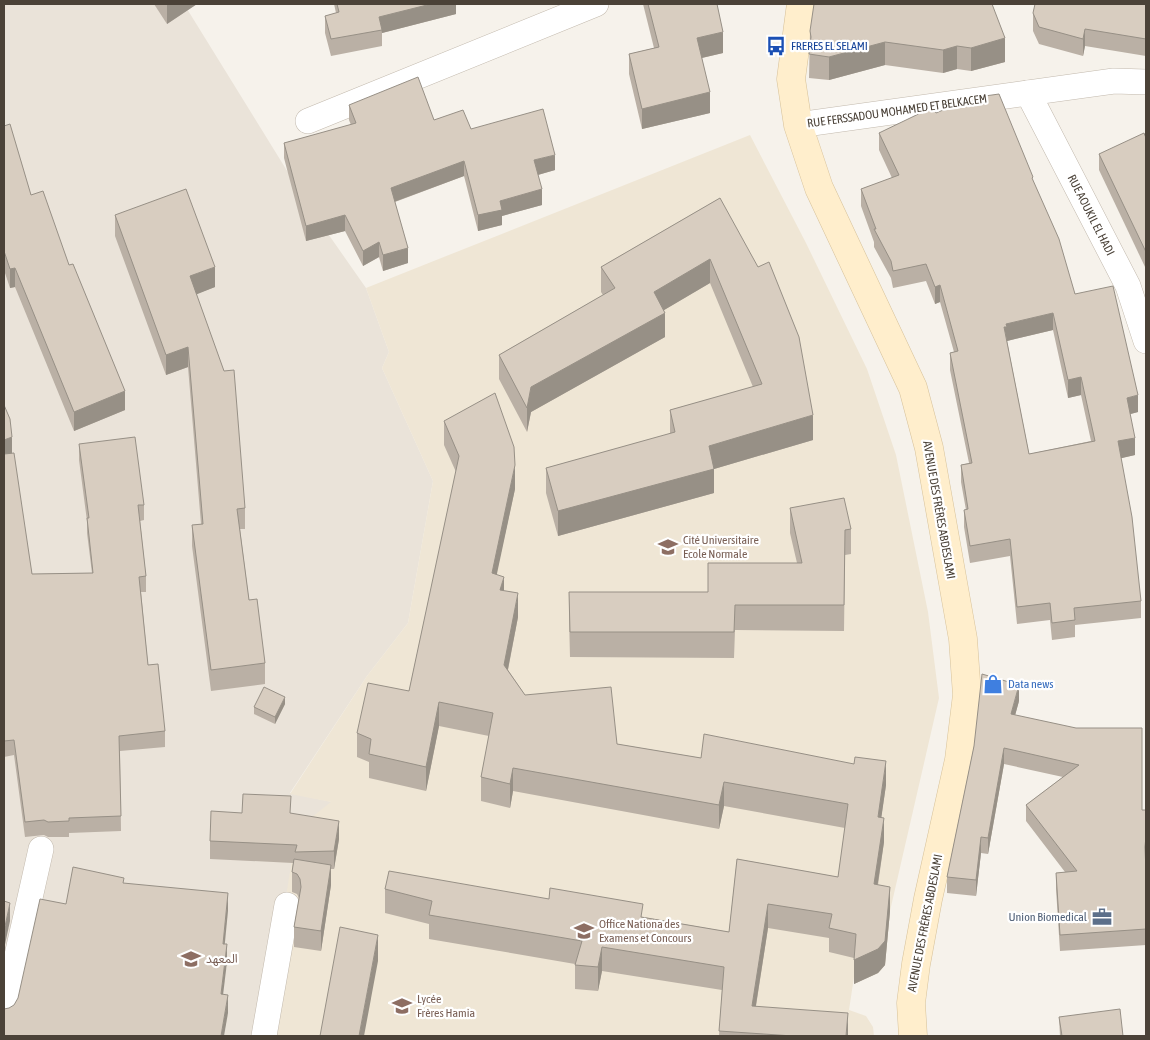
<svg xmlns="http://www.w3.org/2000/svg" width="1150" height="1040" font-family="'Asap Condensed','Noto Sans Arabic',sans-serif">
<rect width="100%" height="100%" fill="#f6f2eb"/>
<path fill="#eae3d9" d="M4,4H184L310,208L366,288L389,352L382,368L433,481L408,623L367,676L290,793L332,802L277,951L278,1036H4Z"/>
<path fill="#efe6d5" d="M750,135L806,243L867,369L896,455L928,612L939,698L890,911L885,965L878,973L867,978L854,977L849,1010L866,1016L873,1027L874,1036H278L277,951L297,829L331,802L290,794L367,676L408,623L433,481L382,368L389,352L366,288Z"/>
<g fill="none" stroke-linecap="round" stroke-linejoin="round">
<defs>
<g id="minor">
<path d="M1028,93L1128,286L1146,341"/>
<path d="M308,121L596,4"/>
<path d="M798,125L1114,81L1146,82"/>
<path d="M4,1013L41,849"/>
<path d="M264,1036L287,905"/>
</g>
<path id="secondary" d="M801,4L791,79L798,125L819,188L913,388L929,448L963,639L967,695L959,760L928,899L916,964L911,1003L913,1036"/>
</defs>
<use href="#minor" stroke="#c2b9ad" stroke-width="26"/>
<use href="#secondary" stroke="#d7c29a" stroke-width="29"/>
<use href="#minor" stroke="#fff" stroke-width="25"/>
<use href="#secondary" stroke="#fec" stroke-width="28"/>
</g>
<g fill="#bab0a5" fill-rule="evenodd">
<path d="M154,4H197L167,24Z"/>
<path d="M334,4H456V14L382,33V46L331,56L325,33V16L336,13Z"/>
<path d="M643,4H717L723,53L702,58L710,113L642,129L629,74V54L654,48Z"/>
<path d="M992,4L1005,62L971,71L957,69L943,73L885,65L829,80L809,78L810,31Z"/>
<path d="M1146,4V56L1085,46L1083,56L1039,44L1033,31V13Z"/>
<path d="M349,105L434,120L471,129L555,170L538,175L542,205L502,216V225L478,231L464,176L395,202L408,263L383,271L379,257L363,266L345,231L306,241L284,158V143L351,125L349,120Z"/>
<path d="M936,113L1033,182L1075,294L1138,412L1130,414L1135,455L1121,458L1141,601V618L1075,625V637L1052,640L1050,620L1017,624L1010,556L970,563L964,527V510H966L961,482V465L969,463L950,370V353L954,352L940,302L935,304L926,281L893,288L891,278L874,247V242L861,206V189L892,178L879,150V133ZM1053,330L1068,398L1081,395L1091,441L1029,454L1007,341Z"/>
<path d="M4,126L31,195L69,265L125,410L74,431L15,287L10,288L4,270Z"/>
<path d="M1146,138V269L1099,170V154Z"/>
<path d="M720,198L813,440L714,469V493L558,536L546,493V468L670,434V410L753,387L710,283L664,310L665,337L531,412L527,432L499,379V355L603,295L601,292V267Z"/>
<path d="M115,215L215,287L196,294L245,508V529H240L249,600L265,663V684L211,691L192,546V525L201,524L188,367L166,375L115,236Z"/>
<path d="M4,405L32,574L92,573L87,533V521L79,460V444L144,505V520L140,521L146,576V592H141L148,665L165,731V747L120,751L121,831L69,833V837H48L44,835L25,837L14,755L4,757Z"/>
<path d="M444,421L515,489L496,575L504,591L518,617L508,670L525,695L617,744L701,758L886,785L881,818L884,842L878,885L890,911L885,965L878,973L854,984V958L829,952V938L768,928L756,1006L848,1036H719L722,990L602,971L598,991L575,989V964L429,939V924L385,913V889L643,917L729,932L737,859L838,877L845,828L724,806L719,829L513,791L510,808L481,801V777L489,736L439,726L426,791L369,778V762L357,757V733L409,691L456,472L444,445Z"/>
<path d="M790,508L851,529V554L845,555L844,631L735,630L734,658L570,657L569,617V592H708L797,563L790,533Z"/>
<path d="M1019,701L1015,715L1142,810L1146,872V945L1060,951L1056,889V873L1065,872L1026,821V805L1063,777L1004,764L988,854L981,853L976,896L947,893V877L974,746Z"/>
<path d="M285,704L275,724L254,714V707Z"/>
<path d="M242,813L291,814L339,839L334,869H331V885L321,951L294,947V927L299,898L297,894L292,892V872L293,863L210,859V841Z"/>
<path d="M1059,1017L1123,1036H1060Z"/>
</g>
<g fill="#979086">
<path d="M167,4H197L167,24Z"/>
<path d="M431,4H456V14L382,33L379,17Z"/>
<path d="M1085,29V46L1083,56V39Z"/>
<path d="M723,32V53L697,59V38Z"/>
<path d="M1005,38V62L971,71V48Z"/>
<path d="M885,42V65L829,80V57Z"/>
<path d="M957,46V69L943,73V50Z"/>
<path d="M710,92V113L642,129V109Z"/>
<path d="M555,155V170L534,176V160Z"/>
<path d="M464,161V176L391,203V188Z"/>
<path d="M542,189V205L502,216V225L478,231V215L500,201Z"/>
<path d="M345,215V231L306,241V226Z"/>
<path d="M379,242V257L363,266V251Z"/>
<path d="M408,248V263L383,271V255Z"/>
<path d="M710,259V283L654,316V292Z"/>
<path d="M215,267V287L190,297V276Z"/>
<path d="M15,268V287L10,288V269Z"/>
<path d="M940,285V302L935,304V287Z"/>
<path d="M665,313V337L531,412L527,432V408L531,387Z"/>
<path d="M1053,313V330L1007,341L1004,327L1006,324Z"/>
<path d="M188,347V367L166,375V355Z"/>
<path d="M1081,377V395L1068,398V380Z"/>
<path d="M125,391V410L74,431V412Z"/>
<path d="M1138,395V412L1127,415V398Z"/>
<path d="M813,415V440L714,469V493L558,536V511L709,446Z"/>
<path d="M12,437V456L4,459V440Z"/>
<path d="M1135,438V455L1118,459V441Z"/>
<path d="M515,465V489L492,597V573Z"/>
<path d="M504,577V601L500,590Z"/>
<path d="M518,593V617L504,689V665Z"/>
<path d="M1019,685V701L1011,730V714Z"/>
<path d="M285,697V704L275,724V717Z"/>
<path d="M439,702V726L426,791V767Z"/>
<path d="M1004,748V764L988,854V838Z"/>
<path d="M886,761V785L878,841V817Z"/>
<path d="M513,768V791L510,808V784Z"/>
<path d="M724,782V806L719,829V805Z"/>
<path d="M884,818V842L874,908V884Z"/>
<path d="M339,821V839L334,869V851Z"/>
<path d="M1146,836V852L1145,863V847Z"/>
<path d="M981,837V853L976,896V880Z"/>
<path d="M331,865V885L321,951V931Z"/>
<path d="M890,887V911L885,965L878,973L854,984V960Z"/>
<path d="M228,893V911L223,962V944Z"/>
<path d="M10,903V921L4,949V931Z"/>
<path d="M768,904V928L752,1030V1006Z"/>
<path d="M378,935V961L364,1036H359Z"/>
<path d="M227,944V962L221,1012V994Z"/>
<path d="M602,947V971L598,991V967Z"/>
<path d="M228,995V1013L224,1036H221Z"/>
<path d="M848,1013V1036H846Z"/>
</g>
<g fill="#d8cdc0" stroke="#979086" fill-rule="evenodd">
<path d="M337,4H431L379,17L382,30L331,39L325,16L339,12Z"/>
<path d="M648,4H717L723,32L697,38L710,92L642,109L629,54L659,47Z"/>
<path d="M814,4H992L1005,38L971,48L957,46L943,50L885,42L829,57L809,54L811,37L810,31Z"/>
<path d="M1035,4H1146V39L1085,29L1083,39L1039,27L1033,13Z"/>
<path d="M418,77L434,120L463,110L471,129L543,109L555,155L534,160L542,189L500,201L502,210L478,215L464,161L391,188L408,248L383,255L379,242L363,251L345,215L306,226L284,143L356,123L349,105Z"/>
<path d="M999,94L1033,177L1032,178L1059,239L1075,294L1113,286L1138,395L1127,398L1135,438L1118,441L1132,517L1141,601L1074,608L1075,620L1052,623L1050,603L1017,607L1010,539L970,546L964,510L968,509L961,465L972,463L950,353L958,351L940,285L935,287L926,264L893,271L891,261L874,229H876L861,189L899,175L879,133L933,107L936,113L971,98ZM1053,313L1068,380L1081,377L1095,441L1029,454L1004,327H1007L1006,324Z"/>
<path d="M10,124L31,195L43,191L69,265L73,264L125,391L74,412L15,268L10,269L4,251V126Z"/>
<path d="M1144,133L1146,138V252L1099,154Z"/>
<path d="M186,189L215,267L190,276L224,371L234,370L245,508L237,509L249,600L257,599L265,663L211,670L192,525L203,524L188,347L166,355L115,215Z"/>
<path d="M720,198L758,267L769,262L799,337L813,415L709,446L714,469L558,511L546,468L675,432L670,410L762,384L710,259L654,292L665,313L531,387L527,408L499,355L615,288L601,267Z"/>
<path d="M495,393L514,447L515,465L492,573L504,577L500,590L518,593L504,665L525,695L611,687L617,744L701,758L704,734L854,764L855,757L886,761L878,817L884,818L874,884L890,887L885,941L878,949L854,960L856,934L829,928L832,914L768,904L752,1006L848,1013L846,1036H793L719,1031L724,967L602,947L598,967L575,965L582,941L429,915L432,901L385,889L389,871L549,899L550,888L643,904L641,917L729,932L737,859L838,877L848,804L724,782L719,805L513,768L510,784L481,777L493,713L439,702L426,767L369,754L371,739L357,733L368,683L409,691L459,456L444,421Z"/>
<path d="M4,405L10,419L12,437L4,440Z"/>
<path d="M135,437L144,505H138L146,576L139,577L148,665L158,664L165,731L119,736L121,816L69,818V821L48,822L44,820L25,822L14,740L4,741V454L14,453L32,574L93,573L87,518H89L79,444Z"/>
<path d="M844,498L851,529L845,530L844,605H735L734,632H570L569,592H708V563H802L790,508Z"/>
<path d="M982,674L1019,685L1011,714L1076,728H1142V810H1146V836L1145,847L1146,872V929L1060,935L1056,873L1077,871L1026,805L1079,765L1004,748L988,838L981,837L976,880L947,877L974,746Z"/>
<path d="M264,687L285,697L275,717L254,707Z"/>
<path d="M243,794L291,796L290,813L339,821L334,851L295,852L297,845L210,841L211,811L242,813Z"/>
<path d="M294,859L331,865L321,931L294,927L301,887L300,879L297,874L292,872Z"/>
<path d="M73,867L124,878L123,883L228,893L223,944H227L221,994L228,995L221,1036H4V1009L9,1008L14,1005L18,998L40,899L66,904Z"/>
<path d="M4,901L10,903L4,931Z"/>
<path d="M340,927L378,935L359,1036H320Z"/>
<path d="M1120,1009L1123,1036H1062L1059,1017Z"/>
</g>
<defs>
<symbol id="bus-bare" viewBox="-9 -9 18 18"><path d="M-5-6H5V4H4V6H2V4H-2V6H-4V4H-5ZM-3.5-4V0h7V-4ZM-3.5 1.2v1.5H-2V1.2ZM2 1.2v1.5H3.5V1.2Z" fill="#1a4fb4" stroke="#fff" stroke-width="2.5" paint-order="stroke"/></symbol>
<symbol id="university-bare" viewBox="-9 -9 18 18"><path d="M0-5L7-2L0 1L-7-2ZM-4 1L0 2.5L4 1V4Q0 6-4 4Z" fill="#8d6e63" stroke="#fff" stroke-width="2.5" paint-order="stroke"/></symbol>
<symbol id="shop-bare" viewBox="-9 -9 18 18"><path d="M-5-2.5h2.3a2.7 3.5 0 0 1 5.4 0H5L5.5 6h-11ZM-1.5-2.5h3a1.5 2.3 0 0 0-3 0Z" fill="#3f7fe0" stroke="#fff" stroke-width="2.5" paint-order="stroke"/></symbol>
<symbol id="office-bare" viewBox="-9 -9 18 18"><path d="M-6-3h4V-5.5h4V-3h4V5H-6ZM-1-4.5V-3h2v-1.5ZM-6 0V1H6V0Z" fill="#5c6f8a" stroke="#fff" stroke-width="2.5" paint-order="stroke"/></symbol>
<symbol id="school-bare" viewBox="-9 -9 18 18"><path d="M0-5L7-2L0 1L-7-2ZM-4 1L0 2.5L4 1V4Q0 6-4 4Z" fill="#8d6e63" stroke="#fff" stroke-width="2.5" paint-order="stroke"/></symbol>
</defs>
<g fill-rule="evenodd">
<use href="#bus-bare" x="762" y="32" width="28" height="28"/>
<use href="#university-bare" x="654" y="533" width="28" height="28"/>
<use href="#shop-bare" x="979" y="670" width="28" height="28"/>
<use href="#office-bare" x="1088" y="903" width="28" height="28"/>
<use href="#school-bare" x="570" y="917" width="28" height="28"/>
<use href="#school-bare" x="177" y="945" width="28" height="28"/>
<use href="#school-bare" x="388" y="992" width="28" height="28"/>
</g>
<g text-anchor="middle" stroke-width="4.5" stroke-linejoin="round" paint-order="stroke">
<g font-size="12" fill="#164399" stroke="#fff" text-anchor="start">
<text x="791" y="50">FRERES EL SELAMI</text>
</g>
<g font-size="12" fill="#4b4238" stroke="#fff">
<text transform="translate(897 111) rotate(-8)" y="4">RUE FERSSADOU MOHAMED ET BELKACEM</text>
<text transform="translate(1091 215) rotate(63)" y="4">RUE AOUKIL EL HADI</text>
<text transform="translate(939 510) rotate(80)" y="4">AVENUE DES FRÈRES ABDESLAMI</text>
<text transform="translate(925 923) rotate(-79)" y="4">AVENUE DES FRÈRES ABDESLAMI</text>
</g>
<g font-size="12" fill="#785e54" stroke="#fff" text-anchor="start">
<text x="683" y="544">Cité Universitaire<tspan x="683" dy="14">Ecole Normale</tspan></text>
<text x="599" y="928">Office Nationa des<tspan x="599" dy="14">Examens et Concours</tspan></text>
<text x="206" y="963">المعهد</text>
<text x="417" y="1003">Lycée<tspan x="417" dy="14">Frères Hamia</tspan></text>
</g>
<g font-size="12" fill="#366cbe" stroke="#fff" text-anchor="start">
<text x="1008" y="688">Data news</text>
</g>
<g font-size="12" fill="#4e5e75" stroke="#fff" text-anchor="end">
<text x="1087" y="921">Union Biomedical</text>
</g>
</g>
<rect width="1150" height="1040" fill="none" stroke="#4b4238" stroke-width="10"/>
</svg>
